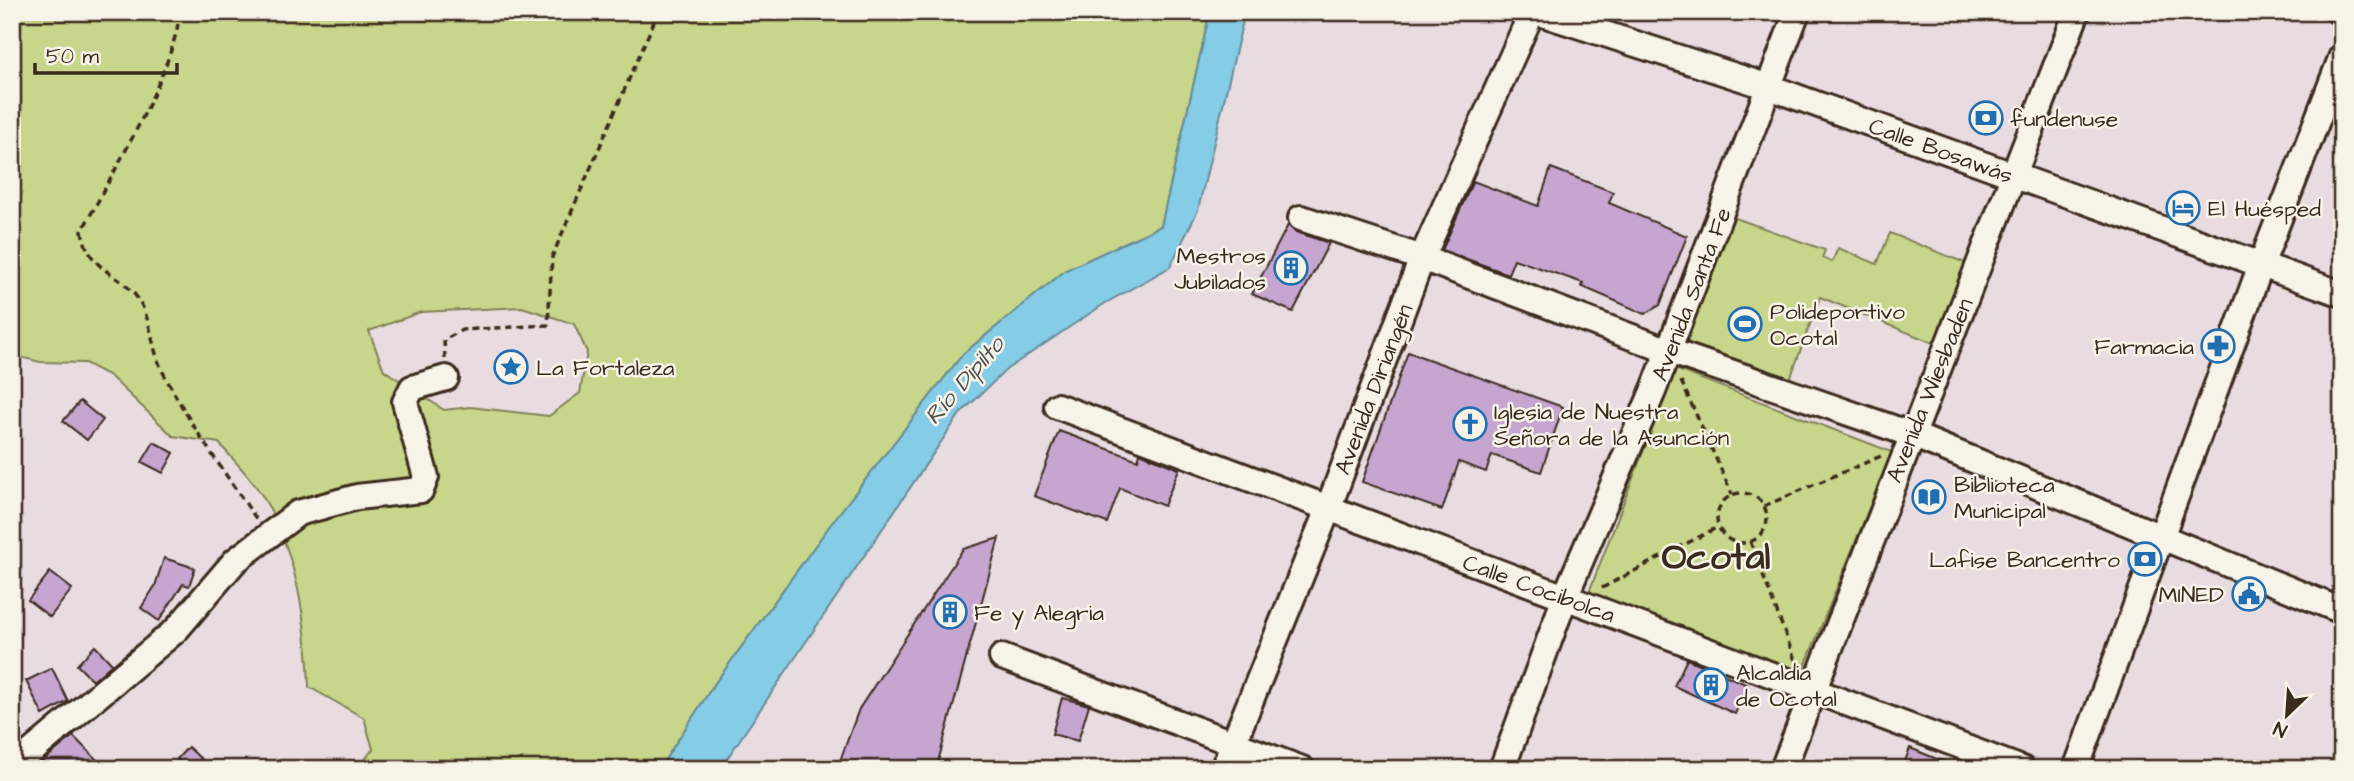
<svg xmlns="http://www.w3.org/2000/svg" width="2354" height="781" font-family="'Architects Daughter',sans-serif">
<rect width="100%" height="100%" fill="#e8dce1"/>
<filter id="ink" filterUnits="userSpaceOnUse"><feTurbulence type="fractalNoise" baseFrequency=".0143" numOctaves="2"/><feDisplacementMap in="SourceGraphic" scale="14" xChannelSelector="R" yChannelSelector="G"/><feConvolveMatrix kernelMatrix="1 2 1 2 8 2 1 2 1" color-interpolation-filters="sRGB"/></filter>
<g filter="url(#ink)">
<g fill="#c7d68a" stroke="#818054" stroke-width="2" fill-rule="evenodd">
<path d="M12,12H140L203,18L205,12H1210L1161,226L1066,270L963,354L831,524L713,686L659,769H357L373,749L364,718L309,687C307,624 297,552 263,497C251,477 233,460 219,443L173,436L110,376L85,363L40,362L12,355ZM522,307L574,324L587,352L580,393L549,416L470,407L444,410L384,370L369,331L421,312Z"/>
<path d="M1724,214L1825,250L1822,258L1832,262L1838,248L1877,264L1890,233L1988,272L1958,353L1820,297L1785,393L1669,351Z"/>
<path d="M1675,369L1892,452L1801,676L1588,595Z"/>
</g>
<path fill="#85cce6" stroke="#678b96" stroke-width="2" d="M1210,12H1245L1198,210L1170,267L1104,304L1007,369L960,414L720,769H659L713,686L831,524L963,354L1066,270L1161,226Z"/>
<g fill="#c6a5d0" stroke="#3b2a1e" stroke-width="2">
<path d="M1551,168L1613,192L1609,203L1687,236L1660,305L1645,314L1581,286L1583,283L1514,259L1508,274L1442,250L1473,181L1538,206Z"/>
<path d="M1288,225L1296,232L1329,243L1293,312L1252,294Z"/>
<path d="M1408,352L1563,407L1541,472L1492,455L1486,472L1459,462L1442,510L1362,482Z"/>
<path d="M80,401L103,420L87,440L63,421Z"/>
<path d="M1059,431L1138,460L1140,453L1179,469L1164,506L1120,488L1107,523L1034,496Z"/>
<path d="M154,442L174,453L163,473L142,462Z"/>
<path d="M999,538L936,769H837L859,709L963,549Z"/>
<path d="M164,558L195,568L189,586L183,584L159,621L141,608L155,586Z"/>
<path d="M50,572L72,589L50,617L28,600Z"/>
<path d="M95,646L112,664L93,681L77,665Z"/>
<path d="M1687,659L1748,685L1735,714L1674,686Z"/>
<path d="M52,668L68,701L43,715L26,681Z"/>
<path d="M1062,698L1089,705L1078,741L1052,734Z"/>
<path d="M73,736L106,769H50L42,762Z"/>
<path d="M188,747L212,769H188L177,759Z"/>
<path d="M1910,748L1959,768V769H1902Z"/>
</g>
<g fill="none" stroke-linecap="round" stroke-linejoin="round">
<defs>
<g id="minor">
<path d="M1537,12L1769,87L2342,294"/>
<path d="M2339,12L2342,13"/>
<path d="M1301,218L1422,258L1669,351L1910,434L2342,611"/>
<path d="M1057,406L2022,769"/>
<path d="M1002,657L1302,769"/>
<path d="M12,768L176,630L235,561L298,513L357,497L421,490L426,477L405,402L412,388L446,378"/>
<path d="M1223,769L1328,509L1422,258L1532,12"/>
<path d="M1502,769L1565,597L1654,389L1797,12"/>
<path d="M1783,769L2077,12"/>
<path d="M2076,769L2261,265L2342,56"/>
</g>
</defs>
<use href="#minor" stroke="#3b2a1e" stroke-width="30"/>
<g stroke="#3b2a1e" stroke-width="3.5" stroke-dasharray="7 5" stroke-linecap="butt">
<path d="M180,12C172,77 113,171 82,231C90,276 122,270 141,304C152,324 152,350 162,370C189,424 223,470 257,520"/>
<path d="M445,359L444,340L462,330L548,325L552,257L656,17L666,12"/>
<path d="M1681,381L1732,494"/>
<circle cx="1742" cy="518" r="25"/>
<path d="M1764,506L1881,456"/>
<path d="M1750,541L1795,660"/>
<path d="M1602,588L1718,527"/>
</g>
<use href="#minor" stroke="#f7f3e8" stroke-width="24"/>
</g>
</g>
<defs>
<symbol id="bank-ring" viewBox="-11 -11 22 22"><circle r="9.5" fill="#f7f3e8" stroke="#1f6fb2" stroke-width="1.5"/><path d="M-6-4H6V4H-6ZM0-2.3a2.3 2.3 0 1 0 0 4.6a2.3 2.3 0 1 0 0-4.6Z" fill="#1f6fb2"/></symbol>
<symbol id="hotel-ring" viewBox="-11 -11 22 22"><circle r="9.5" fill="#f7f3e8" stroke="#1f6fb2" stroke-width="1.5"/><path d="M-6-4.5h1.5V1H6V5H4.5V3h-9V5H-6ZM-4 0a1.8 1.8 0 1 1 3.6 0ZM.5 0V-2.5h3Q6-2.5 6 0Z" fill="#1f6fb2"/></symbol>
<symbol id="building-ring" viewBox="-11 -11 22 22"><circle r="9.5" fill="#f7f3e8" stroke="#1f6fb2" stroke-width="1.5"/><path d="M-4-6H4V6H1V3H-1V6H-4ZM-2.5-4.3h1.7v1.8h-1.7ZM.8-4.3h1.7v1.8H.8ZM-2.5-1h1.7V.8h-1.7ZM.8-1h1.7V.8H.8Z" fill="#1f6fb2"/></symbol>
<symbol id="stadium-ring" viewBox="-11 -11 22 22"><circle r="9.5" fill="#f7f3e8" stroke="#1f6fb2" stroke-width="1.5"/><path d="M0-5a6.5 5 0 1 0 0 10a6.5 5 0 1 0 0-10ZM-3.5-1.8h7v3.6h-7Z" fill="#1f6fb2"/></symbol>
<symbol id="pharmacy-ring" viewBox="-11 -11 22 22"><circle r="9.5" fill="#f7f3e8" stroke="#1f6fb2" stroke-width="1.5"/><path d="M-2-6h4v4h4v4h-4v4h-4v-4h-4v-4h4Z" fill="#1f6fb2"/></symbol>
<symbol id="sight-ring" viewBox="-11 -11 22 22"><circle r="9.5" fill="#f7f3e8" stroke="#1f6fb2" stroke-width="1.5"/><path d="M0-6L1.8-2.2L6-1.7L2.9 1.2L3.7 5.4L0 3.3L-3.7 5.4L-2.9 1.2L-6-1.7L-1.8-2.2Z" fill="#1f6fb2"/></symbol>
<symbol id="church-ring" viewBox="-11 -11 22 22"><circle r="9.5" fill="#f7f3e8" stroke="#1f6fb2" stroke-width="1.5"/><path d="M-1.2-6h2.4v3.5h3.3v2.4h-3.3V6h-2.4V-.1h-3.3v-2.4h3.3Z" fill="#1f6fb2"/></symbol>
<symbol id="library-ring" viewBox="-11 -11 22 22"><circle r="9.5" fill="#f7f3e8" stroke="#1f6fb2" stroke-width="1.5"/><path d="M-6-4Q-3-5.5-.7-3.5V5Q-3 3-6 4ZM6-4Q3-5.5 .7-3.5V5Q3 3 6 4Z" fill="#1f6fb2"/></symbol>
<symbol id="civic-ring" viewBox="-11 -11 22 22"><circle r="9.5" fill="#f7f3e8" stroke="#1f6fb2" stroke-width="1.5"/><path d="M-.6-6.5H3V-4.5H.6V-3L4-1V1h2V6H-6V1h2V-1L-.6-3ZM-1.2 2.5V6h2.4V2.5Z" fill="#1f6fb2"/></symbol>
</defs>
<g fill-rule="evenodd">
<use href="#bank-ring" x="1967" y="99" width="38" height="38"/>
<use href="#hotel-ring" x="2164" y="189" width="38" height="38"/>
<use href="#building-ring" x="1272" y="249" width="38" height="38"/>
<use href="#stadium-ring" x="1726" y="305" width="38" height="38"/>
<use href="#pharmacy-ring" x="2199" y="327" width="38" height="38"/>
<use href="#sight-ring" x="492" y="348" width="38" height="38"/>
<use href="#church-ring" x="1451" y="405" width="38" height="38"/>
<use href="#library-ring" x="1910" y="478" width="38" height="38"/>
<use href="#bank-ring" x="2126" y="540" width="38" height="38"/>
<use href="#civic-ring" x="2230" y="575" width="38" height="38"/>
<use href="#building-ring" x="931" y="593" width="38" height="38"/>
<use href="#building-ring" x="1692" y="666" width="38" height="38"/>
</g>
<g text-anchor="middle" stroke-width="5" stroke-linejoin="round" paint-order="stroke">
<g font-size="23" fill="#3b2a1e" stroke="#f7f3e8" text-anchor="start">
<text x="2010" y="126">fundenuse</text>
<text x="2208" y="216">El Huésped</text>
<text x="1266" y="263" text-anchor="end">Mestros<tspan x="1266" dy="26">Jubilados</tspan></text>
<text x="1770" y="319">Polideportivo<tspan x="1770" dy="26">Ocotal</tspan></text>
<text x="2194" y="354" text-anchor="end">Farmacia</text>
<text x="536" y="375">La Fortaleza</text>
<text x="1494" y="419">Iglesia de Nuestra<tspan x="1494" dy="26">Señora de la Asunción</tspan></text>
<text x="1954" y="492">Biblioteca<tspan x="1954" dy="26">Municipal</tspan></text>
<text x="2120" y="567" text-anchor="end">Lafise Bancentro</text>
<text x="2224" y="602" text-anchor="end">MINED</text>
<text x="974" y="620">Fe y Alegria</text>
<text x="1736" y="680">Alcaldia<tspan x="1736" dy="26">de Ocotal</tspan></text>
</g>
<g font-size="23" fill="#3b2a1e" stroke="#f7f3e8">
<text transform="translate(1941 150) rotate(20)" y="8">Calle Bosawás</text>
<text transform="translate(1691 294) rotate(-69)" y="8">Avenida Santa Fe</text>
<text transform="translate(1373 389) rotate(-69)" y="8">Avenida Diriangén</text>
<text transform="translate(1929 390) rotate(-68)" y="8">Avenida Wiesbaden</text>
<text transform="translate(1539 588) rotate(20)" y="8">Calle Cocibolca</text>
</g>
<g font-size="24" font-style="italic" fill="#4e5250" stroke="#f7f3e8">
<text transform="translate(964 380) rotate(-49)" y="8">Río Dipilto</text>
</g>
<g font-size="37" font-weight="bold" fill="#3b2a1e" stroke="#f7f3e8">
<text x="1716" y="569">Ocotal</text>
</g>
</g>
<rect width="2354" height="781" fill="none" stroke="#f7f3e8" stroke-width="42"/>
<rect x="21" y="21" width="2312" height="739" fill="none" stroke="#3b2a1e" stroke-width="2.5" filter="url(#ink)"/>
<g transform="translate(2287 715) rotate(205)" stroke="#f7f3e8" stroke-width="5" paint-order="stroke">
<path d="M0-5L12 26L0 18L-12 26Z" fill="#3b2a1e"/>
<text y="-10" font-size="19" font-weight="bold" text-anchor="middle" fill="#3b2a1e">N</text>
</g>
<path d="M35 63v10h142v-10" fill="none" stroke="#3b2a1e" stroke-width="3.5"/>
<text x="46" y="63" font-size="21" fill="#3b2a1e" stroke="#f7f3e8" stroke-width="5" paint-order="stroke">50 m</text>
</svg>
